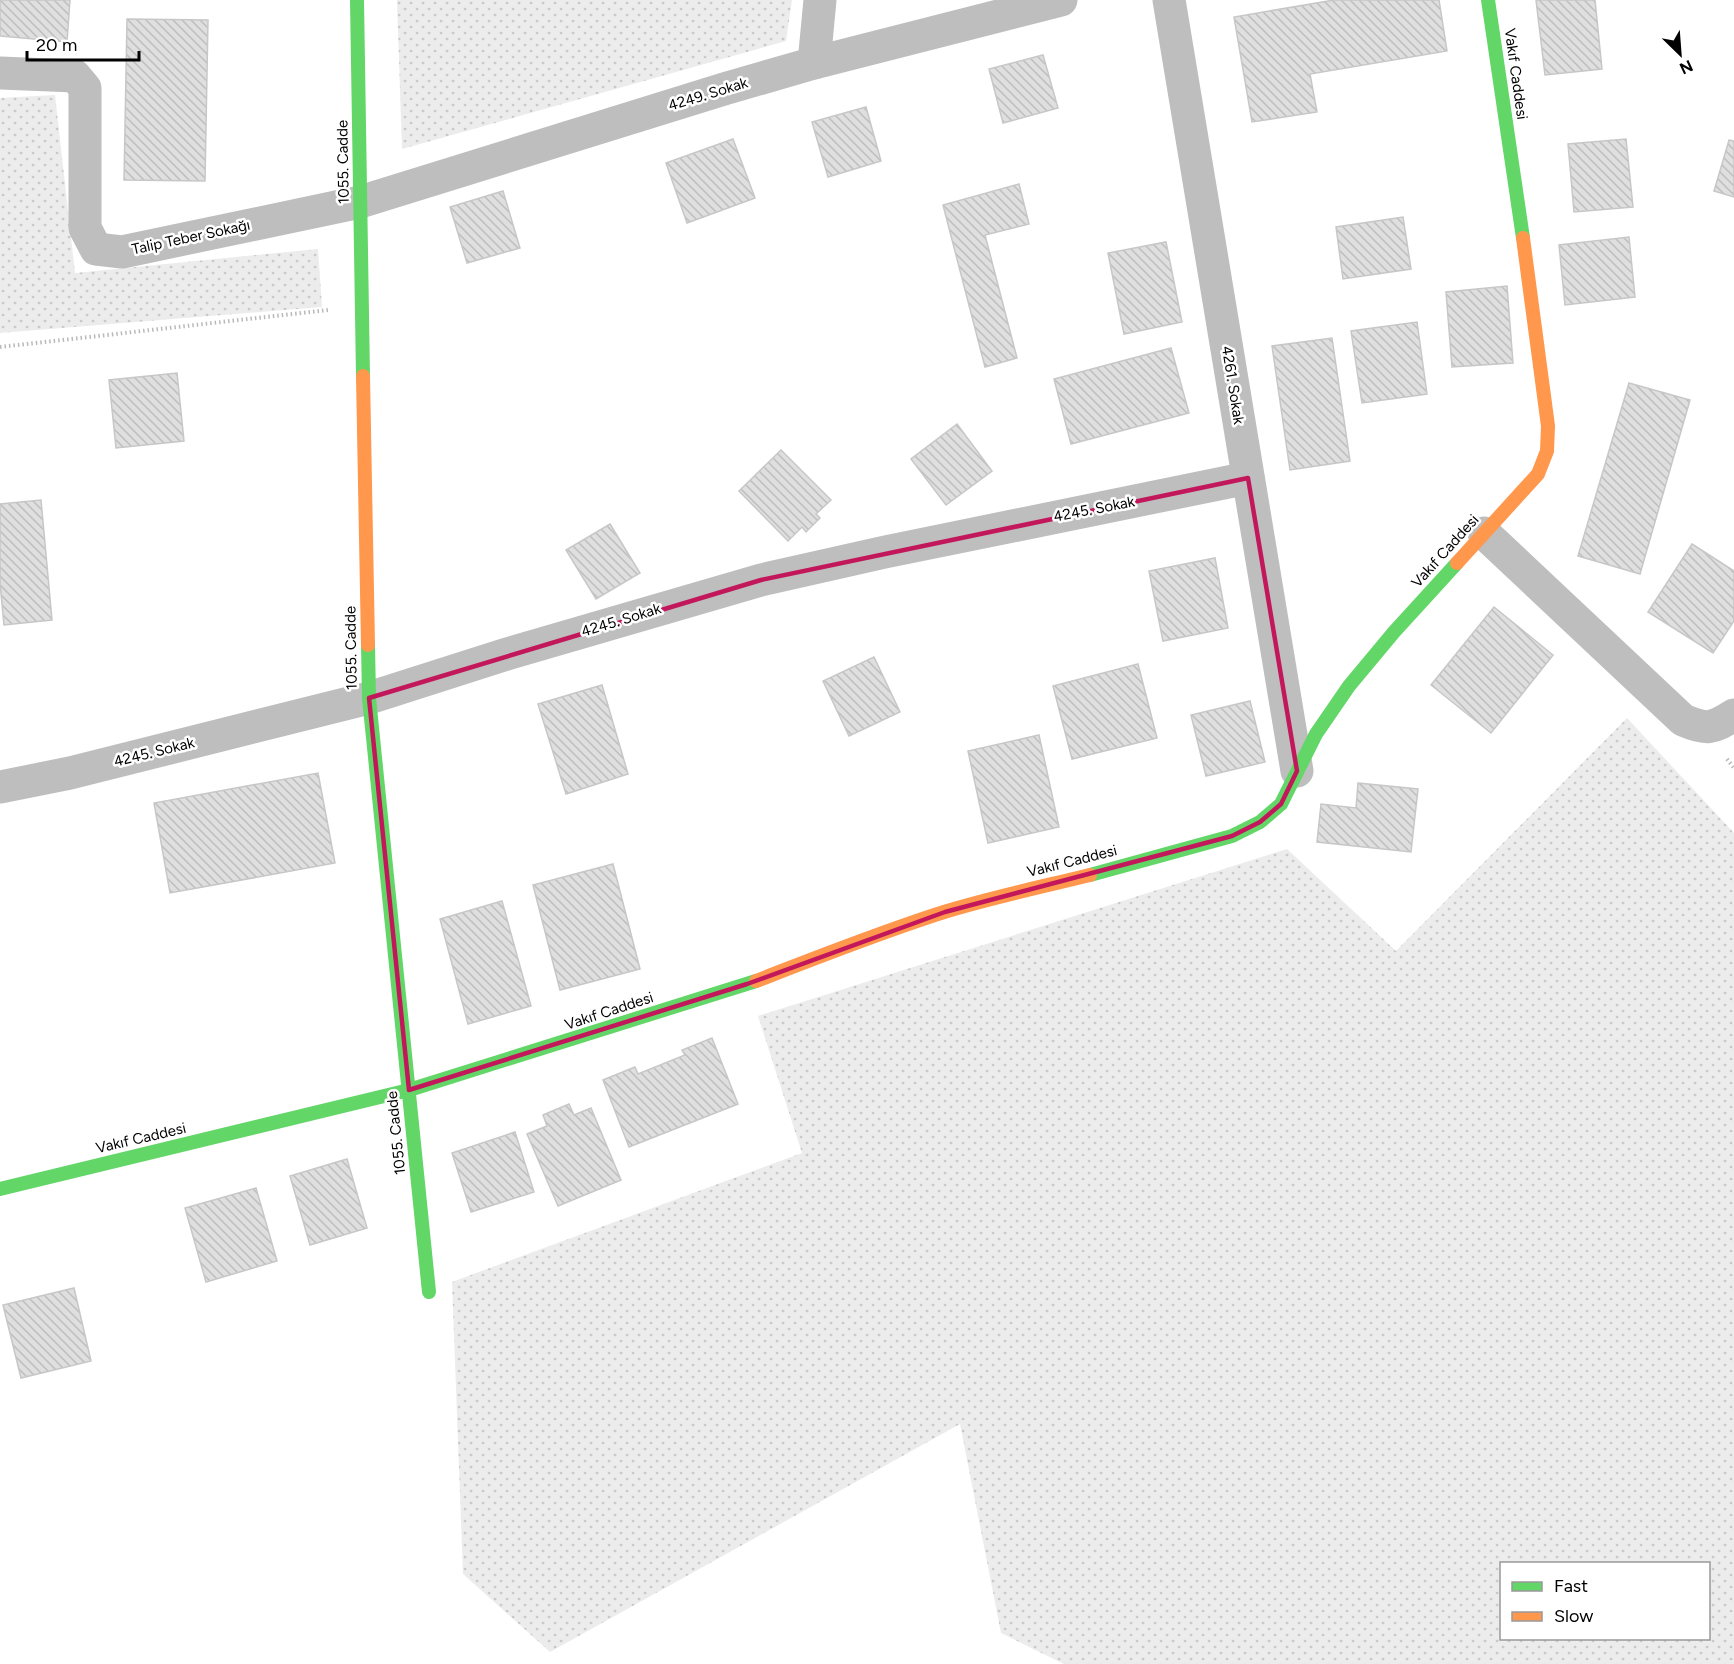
<svg xmlns="http://www.w3.org/2000/svg" width="1734" height="1664" font-family="Figtree,sans-serif">
<defs>
<pattern id="grass-dots" width="8" height="8" patternUnits="userSpaceOnUse" patternTransform="scale(1.5)"><rect width="8" height="8" fill="#ececec"/><path d="M2 2h.1M6 6h.1" fill="none" stroke="#c9c9c9" stroke-width="1.8" stroke-linecap="round"/></pattern>
<pattern id="building-back-hatch" width="6" height="6" patternUnits="userSpaceOnUse" patternTransform="scale(1.5)"><rect width="6" height="6" fill="#dfdfdf"/><path d="M-1 5l2 2M0 0l6 6M5-1l2 2" fill="none" stroke="#bebebe"/></pattern>
</defs>
<rect width="100%" height="100%" fill="#fff"/>
<g fill="url(#grass-dots)" fill-rule="evenodd">
<path d="M397,0H792L786,41L402,149Z"/>
<path d="M55,95L75,273L318,249L322,307L0,333V98Z"/>
<path d="M1627,718L1734,833V1664H1064L1001,1633L960,1424L550,1652L463,1574L452,1282L802,1153L758,1016L1287,849L1396,951ZM1502,1564H1708V1638H1502Z"/>
</g>
<g fill="url(#building-back-hatch)" stroke="#c7c7c7" stroke-width="1.5">
<path d="M0,0H70L67,42L0,36Z"/>
<path d="M1334,0H1439L1447,51L1310,74L1317,112L1252,122L1234,17Z"/>
<path d="M1536,0H1595L1602,69L1545,75Z"/>
<path d="M127,19L208,20L205,181L124,180Z"/>
<path d="M1043,55L1058,108L1003,123L989,69Z"/>
<path d="M866,107L881,161L828,177L812,122Z"/>
<path d="M733,139L755,198L687,223L666,163Z"/>
<path d="M1626,139L1633,207L1574,212L1568,144Z"/>
<path d="M1729,140L1734,141V197L1714,191Z"/>
<path d="M1019,184L1029,224L985,235L1017,358L985,367L943,205Z"/>
<path d="M503,191L520,248L467,263L450,207Z"/>
<path d="M1403,217L1411,269L1343,279L1336,227Z"/>
<path d="M1629,237L1635,297L1565,305L1559,245Z"/>
<path d="M1166,242L1182,322L1124,334L1108,253Z"/>
<path d="M1507,286L1513,363L1452,367L1446,292Z"/>
<path d="M1417,322L1427,394L1362,403L1351,331Z"/>
<path d="M1332,338L1350,461L1290,470L1272,346Z"/>
<path d="M1171,348L1189,413L1071,444L1054,379Z"/>
<path d="M177,373L184,441L116,448L109,380Z"/>
<path d="M1629,383L1690,400L1640,574L1578,556Z"/>
<path d="M957,424L992,471L946,505L911,459Z"/>
<path d="M781,450L831,500L816,514L820,518L806,532L802,527L788,541L739,491Z"/>
<path d="M41,500L52,620L4,625L0,583V504Z"/>
<path d="M610,524L640,573L596,599L566,550Z"/>
<path d="M1692,544L1734,571V621L1713,653L1648,612Z"/>
<path d="M1215,558L1228,628L1163,641L1149,571Z"/>
<path d="M1494,607L1553,655L1491,733L1431,685Z"/>
<path d="M874,657L900,712L849,736L823,681Z"/>
<path d="M1138,664L1157,738L1072,759L1053,686Z"/>
<path d="M602,685L628,774L566,794L538,704Z"/>
<path d="M1250,701L1265,762L1206,776L1191,715Z"/>
<path d="M1039,735L1059,827L988,843L968,751Z"/>
<path d="M318,773L335,863L170,893L154,803Z"/>
<path d="M1358,783L1418,789L1411,852L1317,842L1321,804L1356,808Z"/>
<path d="M613,864L640,969L560,990L533,885Z"/>
<path d="M502,901L531,1006L468,1024L440,919Z"/>
<path d="M712,1038L738,1104L629,1147L603,1080L635,1067L638,1074L685,1055L682,1050Z"/>
<path d="M569,1104L574,1115L591,1108L621,1180L558,1206L527,1134L547,1126L543,1115Z"/>
<path d="M515,1132L534,1192L471,1212L452,1153Z"/>
<path d="M347,1159L367,1228L310,1245L290,1176Z"/>
<path d="M256,1188L277,1261L206,1282L185,1208Z"/>
<path d="M74,1288L91,1361L21,1378L3,1305Z"/>
</g>
<g fill="none" stroke-linecap="round" stroke-linejoin="round">
<g stroke="#b9b9b9" stroke-width="4" stroke-dasharray="1.5 3" stroke-linecap="butt">
<path d="M0,347L328,310"/>
<path d="M1727,759L1734,768"/>
</g>
<g stroke="#bebebe" stroke-width="33">
<path d="M1169,0L1297,771"/>
<path d="M814,63L820,0"/>
<path d="M0,73L75,76L85,88V228L96,249L122,252L360,202L724,89L814,63L1061,0"/>
<path d="M1484,533L1683,720C1707,730 1712,729 1734,715"/>
<path d="M0,787L70,773L369,698L507,654L761,580L885,552L1248,478"/>
</g>
<g stroke="#63d668" stroke-width="14">
<path d="M357,0L363,376"/>
<path d="M1488,0L1523,238"/>
<path d="M368,645L369,698L429,1292"/>
<path d="M1090,875L1232,836L1260,822L1281,804L1316,734L1349,686L1394,632L1457,563"/>
<path d="M0,1189L409,1090L756,981"/>
</g>
<g stroke="#ff974d" stroke-width="14">
<path d="M363,376L368,645"/>
<path d="M1457,563L1538,474L1547,451L1548,426L1523,238"/>
<path d="M756,981C818,957 881,932 944,912C993,897 1041,887 1090,875"/>
</g>
</g>
<path fill="none" stroke="#c2185b" stroke-width="4.5" stroke-linejoin="round" d="M1248,478L1297,771L1281,804L1260,822L1232,836L945,912L747,984L409,1090L369,698L761,580Z"/>
<g text-anchor="middle" stroke-width="5" stroke-linejoin="round" paint-order="stroke">
<g font-size="15" fill="#000" stroke="#fff">
<text transform="translate(1516 74) rotate(82)" y="5">Vakıf Caddesi</text>
<text transform="translate(708 94) rotate(-17)" y="5">4249. Sokak</text>
<text transform="translate(343 162) rotate(-91)" y="5">1055. Cadde</text>
<text transform="translate(191 237) rotate(-12)" y="5">Talip Teber Sokağı</text>
<text transform="translate(1233 385) rotate(81)" y="5">4261. Sokak</text>
<text transform="translate(1094 509) rotate(-11)" y="5">4245. Sokak</text>
<text transform="translate(1445 551) rotate(-48)" y="5">Vakıf Caddesi</text>
<text transform="translate(621 620) rotate(-17)" y="5">4245. Sokak</text>
<text transform="translate(351 648) rotate(-91)" y="5">1055. Cadde</text>
<text transform="translate(154 752) rotate(-14)" y="5">4245. Sokak</text>
<text transform="translate(1072 861) rotate(-14)" y="5">Vakıf Caddesi</text>
<text transform="translate(609 1011) rotate(-18)" y="5">Vakıf Caddesi</text>
<text transform="translate(396 1133) rotate(-96)" y="5">1055. Cadde</text>
<text transform="translate(141 1138) rotate(-13)" y="5">Vakıf Caddesi</text>
</g>
</g>
<rect x="1500" y="1562" width="210" height="78" fill="#ffffff" stroke="#999999" stroke-width="1.5"/>
<rect x="1512" y="1582" width="30" height="9" fill="#63d668" stroke="#999999" stroke-width="1.5"/>
<text x="1554" y="1592" font-size="18" fill="#000000">Fast</text>
<rect x="1512" y="1612" width="30" height="9" fill="#ff974d" stroke="#999999" stroke-width="1.5"/>
<text x="1554" y="1622" font-size="18" fill="#000000">Slow</text>
<g transform="translate(1680 54) rotate(155)" stroke="#ffffff" stroke-width="4.5" paint-order="stroke">
<path d="M0-4.5L10 22L0 15L-10 22Z" fill="#000000"/>
<text y="-9" font-size="16" font-weight="bold" text-anchor="middle" fill="#000000">N</text>
</g>
<path d="M27 51v9h112v-9" fill="none" stroke="#000000" stroke-width="3"/>
<text x="36" y="51" font-size="18" fill="#000000" stroke="#ffffff" stroke-width="4.5" paint-order="stroke">20 m</text>
</svg>
